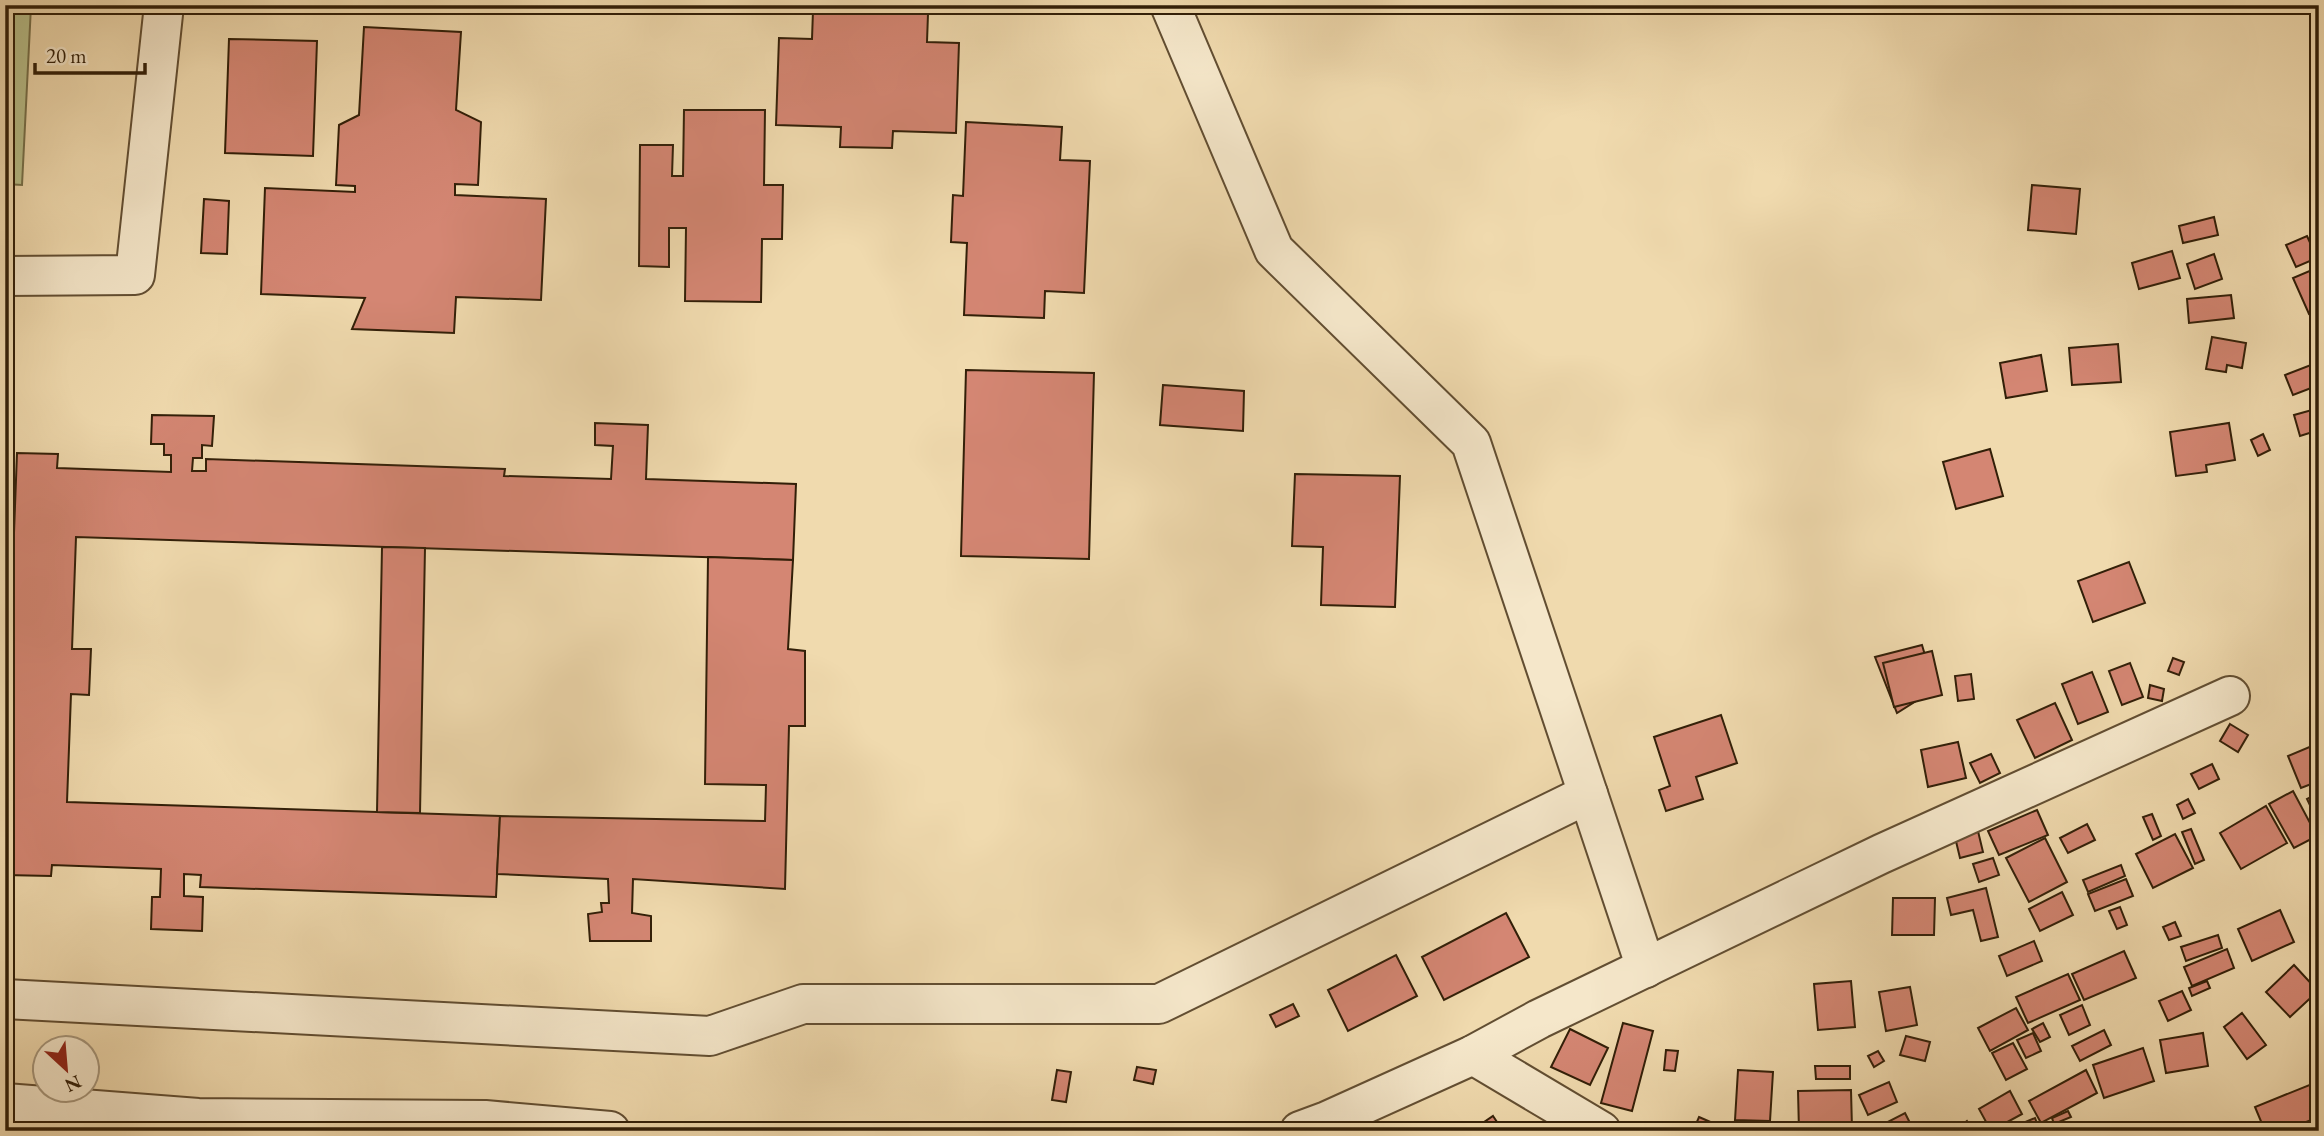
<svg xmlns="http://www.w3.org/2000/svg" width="2324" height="1136" font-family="'EB Garamond',serif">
<rect width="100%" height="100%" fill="#f0daae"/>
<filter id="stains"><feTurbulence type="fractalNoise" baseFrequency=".00286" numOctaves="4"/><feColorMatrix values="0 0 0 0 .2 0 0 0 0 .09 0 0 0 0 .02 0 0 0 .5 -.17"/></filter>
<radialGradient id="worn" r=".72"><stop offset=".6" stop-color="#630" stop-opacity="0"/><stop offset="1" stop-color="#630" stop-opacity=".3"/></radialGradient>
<path fill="#b9c08b" stroke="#76704a" stroke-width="2" d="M5,5L31,6L22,185L5,184Z"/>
<g fill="#d48673" stroke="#321f08" stroke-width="2">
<path d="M813,11L928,14L927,42L959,43L956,133L893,131L892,148L840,147L841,127L776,125L779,38L812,39Z"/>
<path d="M364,27L461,32L456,110L481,122L478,185L455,184V195L546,199L541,300L456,297L454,333L352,329L365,298L261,294L265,188L355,192V186L336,185L339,125L359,115Z"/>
<path d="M229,39L317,41L313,156L225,153Z"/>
<path d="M684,110H765L764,185H783L782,239H762L761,302L685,301L686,228H669V267L639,266L640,145H673L672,176H683Z"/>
<path d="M966,122L1062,127L1060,160L1090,161L1084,293L1045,291L1044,318L964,315L967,243L951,242L953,195L963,196Z"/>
<path d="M2032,185L2080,189L2076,234L2028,230Z"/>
<path d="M204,199L229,201L227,254L201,253Z"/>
<path d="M2214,217L2218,235L2183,243L2179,226Z"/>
<path d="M2307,236L2317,258L2296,267L2286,245Z"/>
<path d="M2172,251L2180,278L2139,289L2132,263Z"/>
<path d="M2214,254L2222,279L2195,289L2187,264Z"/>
<path d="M2319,267V310L2309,314L2293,278Z"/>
<path d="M2231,295L2234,318L2189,323L2187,299Z"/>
<path d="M2212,337L2246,343L2242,368L2227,365L2226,372L2206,369Z"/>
<path d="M2118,344L2121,382L2072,385L2069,348Z"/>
<path d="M2041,355L2047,391L2006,398L2000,363Z"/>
<path d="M2316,363L2319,370V385L2293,395L2285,375Z"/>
<path d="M966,370L1094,373L1089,559L961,556Z"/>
<path d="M1163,385L1244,391L1243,431L1160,425Z"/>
<path d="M2319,408V430L2300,436L2294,415Z"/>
<path d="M152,415L214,416L212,446L202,445V458H193L192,471H206V459L505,469L504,476L611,479L613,446L595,445V423L648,425L646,479L796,484L793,560L76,537L72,649H91L89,695L71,694L67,802L500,816L496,897L200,887L201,875L184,874V896L203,897L202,931L151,929L152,897H160L161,869L52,865L51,876L5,875V771L17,453L58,454L57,468L171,472V455H164V444H151Z"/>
<path d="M2229,423L2235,460L2206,465L2207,472L2176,476L2170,432Z"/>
<path d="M2263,434L2270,450L2258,456L2251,440Z"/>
<path d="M1990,449L2003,496L1956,509L1943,462Z"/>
<path d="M1295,474L1400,476L1395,607L1321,605L1323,547L1292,546Z"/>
<path d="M2319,493V512L2312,496Z"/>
<path d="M382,547L425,548L420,813L377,812Z"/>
<path d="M708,557L793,560L788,649L805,651V726H789L785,889L633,879L632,913L651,916V941H590L588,914L602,912L601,903H609L608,879L497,874L500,816L765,821L766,785L705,784Z"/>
<path d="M2129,562L2145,603L2093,622L2078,581Z"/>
<path d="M1922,645L1935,689L1897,713L1875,657Z"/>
<path d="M1932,651L1942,695L1894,707L1883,663Z"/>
<path d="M2173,658L2184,662L2179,675L2168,671Z"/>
<path d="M2130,663L2143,697L2122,705L2109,671Z"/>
<path d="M2092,672L2108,712L2078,724L2062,684Z"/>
<path d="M1971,674L1974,699L1958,701L1955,676Z"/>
<path d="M2150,685L2164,689L2162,701L2148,698Z"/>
<path d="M2055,703L2072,740L2035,758L2017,720Z"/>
<path d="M1721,715L1737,763L1696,777L1703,799L1666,811L1659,790L1670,786L1654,737Z"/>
<path d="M2230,724L2248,735L2238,752L2220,741Z"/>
<path d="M1958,742L1966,778L1928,787L1921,750Z"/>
<path d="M2319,743V781L2301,788L2288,756Z"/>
<path d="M1991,754L2000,773L1980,783L1970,763Z"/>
<path d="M2212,764L2219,779L2199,789L2191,774Z"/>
<path d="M2293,791L2317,836L2294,848L2269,804Z"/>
<path d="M2319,793V822H2318L2307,799Z"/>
<path d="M2188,799L2195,813L2183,819L2177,805Z"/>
<path d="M2266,806L2287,843L2241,869L2220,833Z"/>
<path d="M2037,810L2048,835L1999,855L1988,831Z"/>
<path d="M2152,814L2161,836L2153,840L2143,817Z"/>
<path d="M2087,824L2095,840L2068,853L2060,838Z"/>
<path d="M1977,827L1983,852L1960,858L1954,833Z"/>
<path d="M2191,829L2204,860L2195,864L2182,832Z"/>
<path d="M2175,834L2193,868L2153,888L2136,854Z"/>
<path d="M2045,838L2067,882L2029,902L2006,858Z"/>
<path d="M1993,858L1999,875L1979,882L1973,864Z"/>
<path d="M2121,865L2125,876L2088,892L2083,880Z"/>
<path d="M2126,879L2133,896L2095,911L2088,894Z"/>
<path d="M1986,888L1998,937L1981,941L1973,910L1951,915L1947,898Z"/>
<path d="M2062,892L2073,915L2040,931L2029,909Z"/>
<path d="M1893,898H1935L1934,935H1892Z"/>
<path d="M2120,907L2127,925L2117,929L2109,911Z"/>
<path d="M2280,910L2294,942L2252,961L2238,929Z"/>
<path d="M1506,913L1529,957L1444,1000L1422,957Z"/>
<path d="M2175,922L2181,936L2169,940L2163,927Z"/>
<path d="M2218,935L2222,948L2186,961L2181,947Z"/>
<path d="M2034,941L2042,961L2007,976L1999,956Z"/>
<path d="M2227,949L2234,968L2192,986L2184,967Z"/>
<path d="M2124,951L2136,978L2084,1000L2072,974Z"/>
<path d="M1396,955L1417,996L1348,1031L1328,990Z"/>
<path d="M2294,965L2318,991L2290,1017L2266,992Z"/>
<path d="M2068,974L2080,1000L2028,1023L2016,997Z"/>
<path d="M1851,981L1855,1027L1818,1030L1814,984Z"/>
<path d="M2207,981L2210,988L2192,996L2189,988Z"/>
<path d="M1910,987L1917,1025L1886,1031L1879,992Z"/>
<path d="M2182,991L2191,1010L2168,1021L2159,1001Z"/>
<path d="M1293,1004L1299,1016L1276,1027L1270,1015Z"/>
<path d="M2082,1005L2090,1025L2069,1035L2060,1015Z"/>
<path d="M2016,1008L2028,1030L1990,1051L1978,1028Z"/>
<path d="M2242,1013L2266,1045L2247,1059L2224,1027Z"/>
<path d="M1623,1023L1653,1031L1632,1111L1601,1103Z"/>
<path d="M2043,1023L2050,1037L2040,1042L2032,1029Z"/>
<path d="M1570,1029L1608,1048L1590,1085L1551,1067Z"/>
<path d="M2104,1030L2111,1045L2080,1061L2072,1046Z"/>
<path d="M2033,1033L2041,1051L2026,1058L2017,1040Z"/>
<path d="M2203,1033L2208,1066L2166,1073L2160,1040Z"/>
<path d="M1906,1036L1930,1042L1925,1061L1900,1055Z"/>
<path d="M2013,1043L2027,1069L2006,1080L1992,1053Z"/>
<path d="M2143,1048L2154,1081L2104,1098L2093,1065Z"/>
<path d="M1666,1050L1678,1051L1675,1071L1664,1070Z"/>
<path d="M1878,1051L1884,1061L1874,1067L1868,1056Z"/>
<path d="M1815,1066H1850V1079H1816Z"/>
<path d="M1137,1067L1156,1070L1153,1084L1134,1080Z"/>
<path d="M1057,1070L1071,1072L1066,1102L1052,1100Z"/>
<path d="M1738,1070L1773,1072L1770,1121L1735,1120Z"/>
<path d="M2086,1070L2097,1093L2041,1123L2029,1101Z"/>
<path d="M1889,1082L1897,1102L1868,1115L1859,1095Z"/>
<path d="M2317,1082L2319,1086V1117L2283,1131H2265L2255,1107Z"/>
<path d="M1851,1090L1852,1128L1799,1131L1798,1091Z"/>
<path d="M2010,1091L2022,1114L1991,1131L1979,1109Z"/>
<path d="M2068,1111L2071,1117L2054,1124L2052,1118Z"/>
<path d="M1905,1113L1914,1131H1877L1876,1128Z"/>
<path d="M1493,1116L1503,1131H1471Z"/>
<path d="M1699,1117L1731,1131H1693Z"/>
<rect x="25" y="1118" width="42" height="13"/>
<path d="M2035,1118L2040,1131H2004Z"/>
<path d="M1967,1121L1975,1131H1955Z"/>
<path d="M2093,1125L2096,1131H2079Z"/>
</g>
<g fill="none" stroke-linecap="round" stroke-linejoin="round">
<defs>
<g id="minor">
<path d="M1170,5L1274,250L1471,443L1646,968"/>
<path d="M5,276L135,275L164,5"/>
<path d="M5,999L710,1036L803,1004H1159L1588,794"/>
<path d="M1473,1055L1601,1131"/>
<path d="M5,1103L198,1118L485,1120L610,1131"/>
<path d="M1300,1131L1327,1121L1473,1055L1539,1019L1881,854L2230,696"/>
</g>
</defs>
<use href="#minor" stroke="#624e32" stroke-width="42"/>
<use href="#minor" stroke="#f5e7ca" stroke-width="38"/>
</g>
<rect width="2324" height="1136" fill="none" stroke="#f0daae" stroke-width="28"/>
<rect x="7" y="7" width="2310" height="1122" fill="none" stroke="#321f08" stroke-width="3.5"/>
<rect x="14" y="14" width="2296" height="1108" fill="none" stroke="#321f08" stroke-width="2"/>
<g transform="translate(66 1069) rotate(154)"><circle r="33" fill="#f5e7ca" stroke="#a7977c" stroke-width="2"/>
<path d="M0-5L12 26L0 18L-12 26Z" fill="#8f2418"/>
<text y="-10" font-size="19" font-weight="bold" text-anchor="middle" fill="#321f08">N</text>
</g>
<path d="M35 63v10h110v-10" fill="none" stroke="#321f08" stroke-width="3.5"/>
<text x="46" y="63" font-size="21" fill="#321f08" stroke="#f5e7ca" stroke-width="5" paint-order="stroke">20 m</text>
<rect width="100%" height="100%" filter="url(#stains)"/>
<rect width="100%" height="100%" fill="url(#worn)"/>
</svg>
